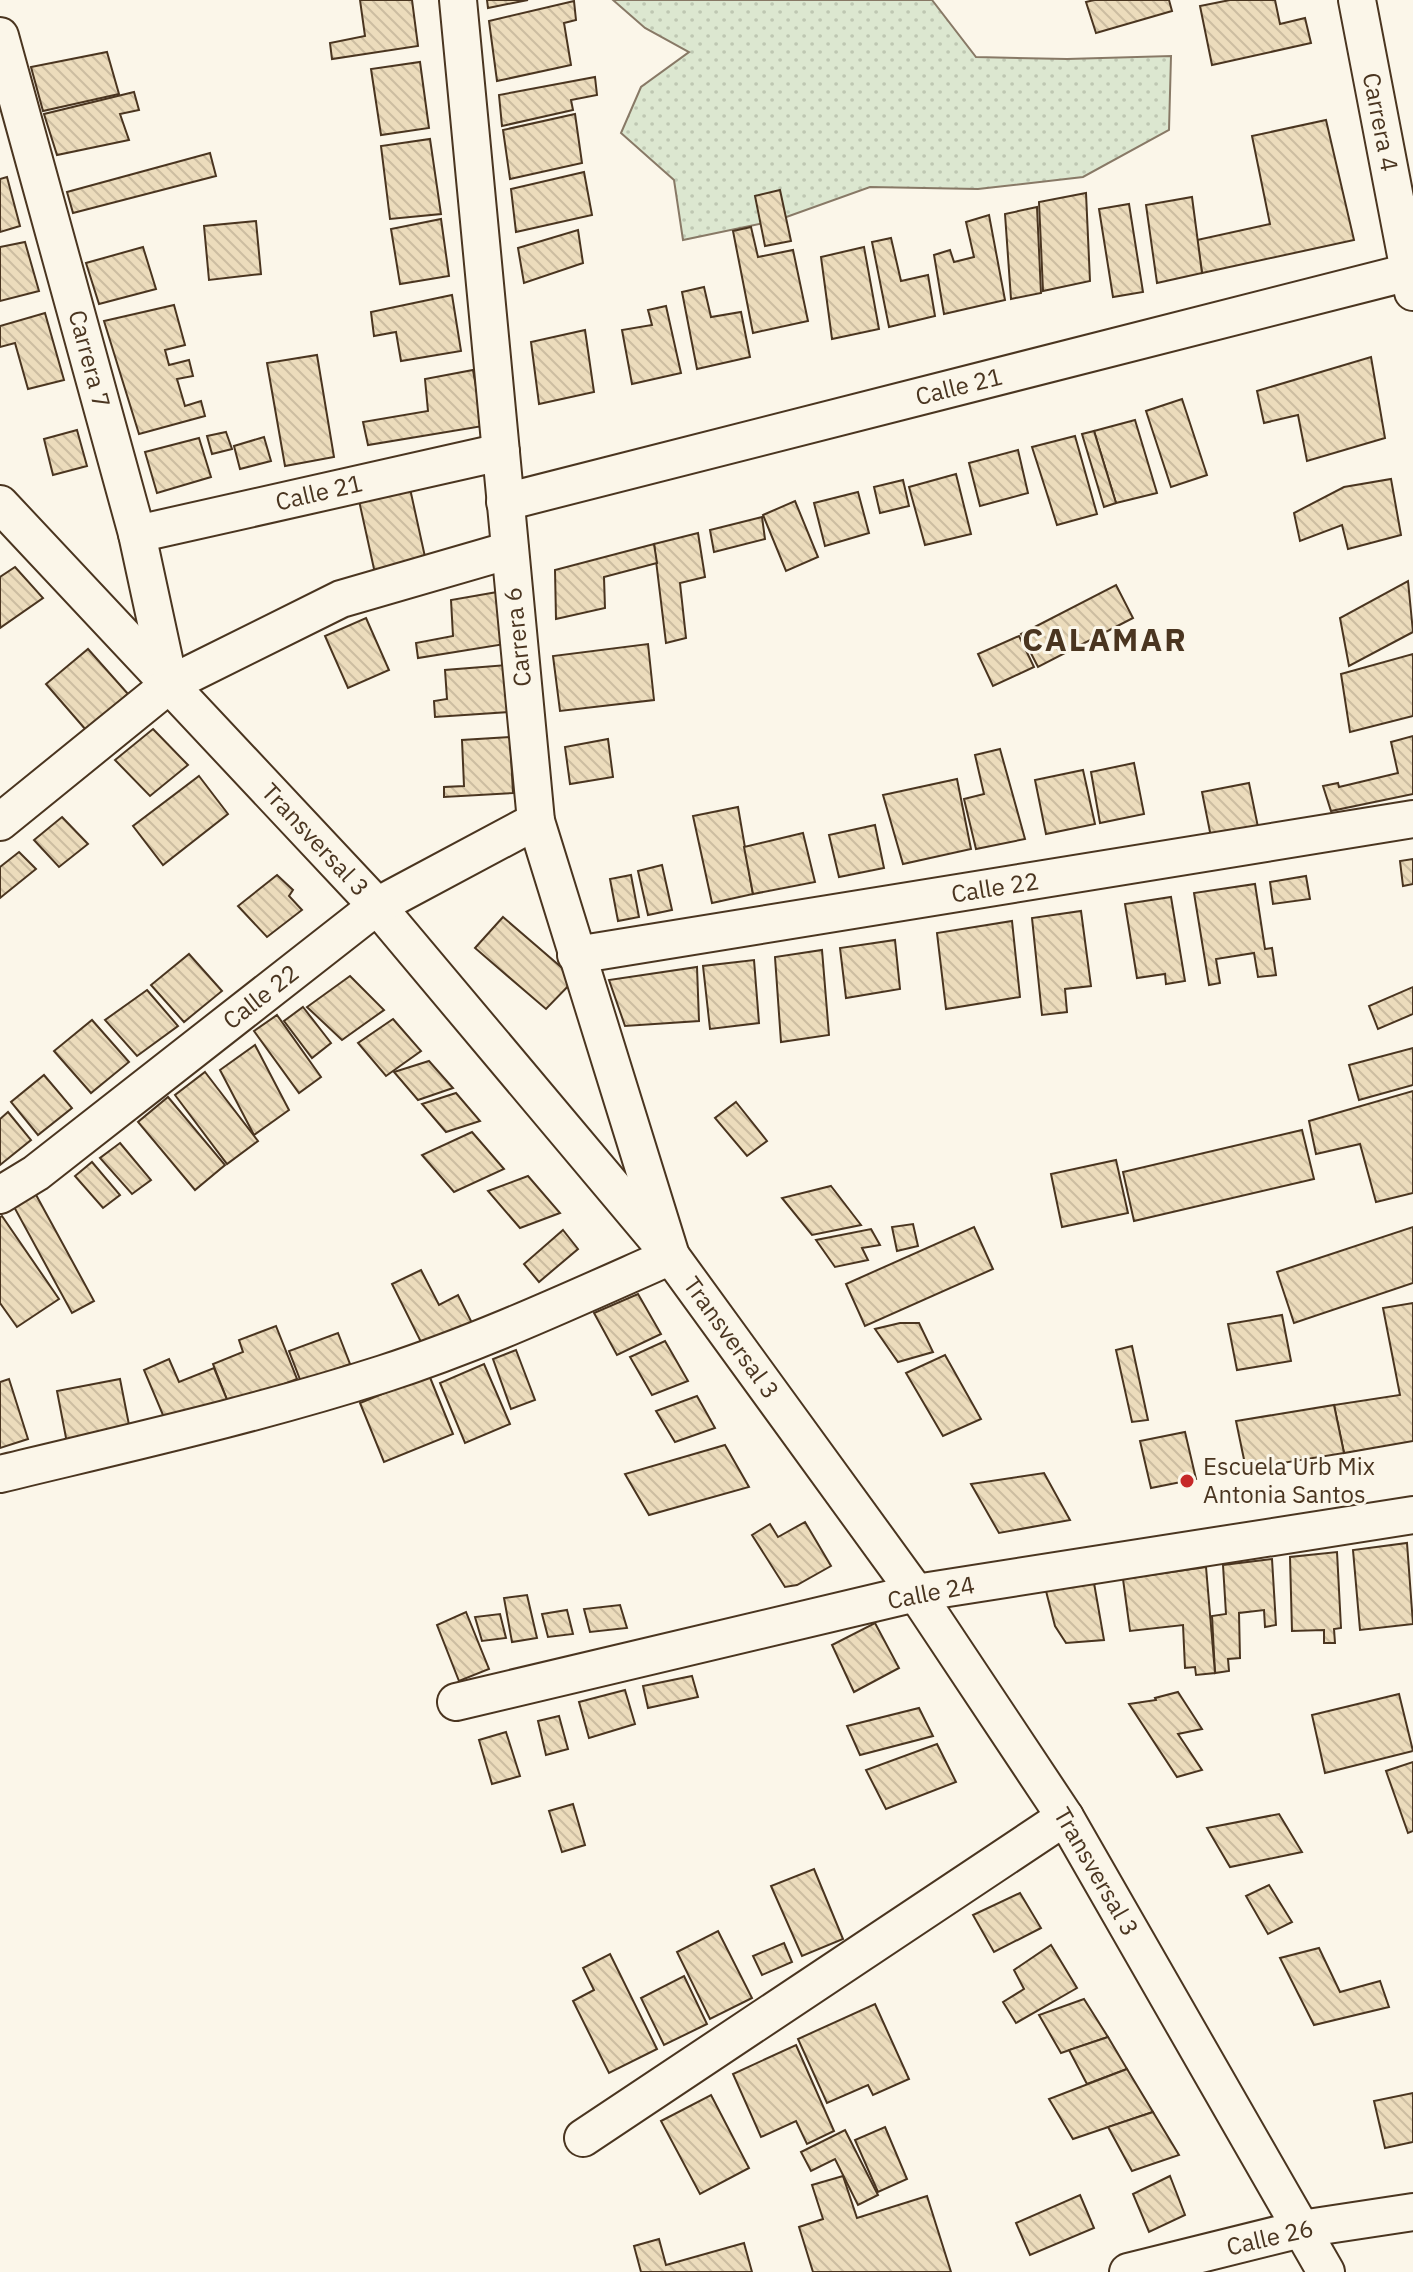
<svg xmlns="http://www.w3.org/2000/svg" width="1413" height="2272" font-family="'IBM Plex Sans',sans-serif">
<defs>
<pattern id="grass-dots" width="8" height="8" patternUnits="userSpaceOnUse" patternTransform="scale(2)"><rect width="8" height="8" fill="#dce7d0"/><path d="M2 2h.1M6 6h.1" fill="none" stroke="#bec7b2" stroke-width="1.8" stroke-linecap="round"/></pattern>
<pattern id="building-back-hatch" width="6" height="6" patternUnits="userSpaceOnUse" patternTransform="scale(2)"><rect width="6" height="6" fill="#ecdcbc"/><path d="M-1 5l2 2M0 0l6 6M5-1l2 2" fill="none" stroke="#ccbda1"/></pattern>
</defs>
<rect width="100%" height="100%" fill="#fbf6e9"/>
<path fill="url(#grass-dots)" stroke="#887966" stroke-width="2" d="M613,0H932L976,57L1067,59L1171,56L1169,130L1083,177L978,189L870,187L778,220L683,240L674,180L621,133L641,87L689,52L645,28Z"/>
<g fill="url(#building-back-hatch)" stroke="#4a3520" stroke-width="2">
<path d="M360,0H412L418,46L332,59L330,43L365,36Z"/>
<path d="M487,0H528L488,8Z"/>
<path d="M1094,0H1169L1172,11L1096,33L1086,2Z"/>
<path d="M1230,0H1275L1280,24L1305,18L1311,43L1212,65L1200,6Z"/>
<path d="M574,1L576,20L564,23L571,65L497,81L489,21Z"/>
<path d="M107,52L119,94L43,111L31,67Z"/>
<path d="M420,62L429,128L381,135L371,69Z"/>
<path d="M595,77L597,95L571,100L573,110L502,126L499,95Z"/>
<path d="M134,92L139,110L120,114L129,140L57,155L44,114Z"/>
<path d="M575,114L582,163L510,179L503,130Z"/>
<path d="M1326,120L1354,240L1202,273L1197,240L1270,224L1252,136Z"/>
<path d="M430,139L441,214L390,219L381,146Z"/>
<path d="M210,153L216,176L73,213L67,192Z"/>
<path d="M584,172L592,215L516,232L511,189Z"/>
<path d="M7,177L20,226L0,232V179Z"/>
<path d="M780,190L791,241L765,246L755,196Z"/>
<path d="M1086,193L1090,281L1043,291L1039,202Z"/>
<path d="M1192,197L1202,273L1157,283L1146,205Z"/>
<path d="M1129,204L1143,292L1113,297L1099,209Z"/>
<path d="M1037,207L1041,293L1011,299L1005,214Z"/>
<path d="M989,215L1005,300L944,314L934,255L950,250L954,262L974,257L966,222Z"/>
<path d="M441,219L449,276L400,284L391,229Z"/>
<path d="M256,221L261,274L209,280L204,226Z"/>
<path d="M751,227L758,257L793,250L808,321L753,333L733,231Z"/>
<path d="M578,230L583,263L524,283L518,248Z"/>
<path d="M891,238L901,281L928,275L935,316L889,327L872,242Z"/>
<path d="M25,242L39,291L0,301V247Z"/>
<path d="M143,247L156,289L99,304L86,263Z"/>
<path d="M864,247L879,329L832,339L821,257Z"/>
<path d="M704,287L711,317L741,312L750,357L697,369L682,292Z"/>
<path d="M452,295L461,351L401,361L396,332L374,336L371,312Z"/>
<path d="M174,305L185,345L165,350L169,365L189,360L193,376L177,379L185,406L201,401L205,416L139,434L104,321Z"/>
<path d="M666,306L681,373L632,384L622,330L652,325L648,310Z"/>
<path d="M45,313L64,380L28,389L15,343L0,347V326Z"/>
<path d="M585,330L594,392L539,404L531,342Z"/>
<path d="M317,355L334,457L285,466L267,363Z"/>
<path d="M1371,357L1385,438L1307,461L1298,415L1264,423L1257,391Z"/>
<path d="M473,370L483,426L368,445L363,422L428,411L425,379Z"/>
<path d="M1182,399L1207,475L1171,487L1146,411Z"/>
<path d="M1135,420L1157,493L1116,503L1094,431Z"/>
<path d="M77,430L87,466L53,475L44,439Z"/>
<path d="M1094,431L1116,503L1104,507L1082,434Z"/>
<path d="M226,432L232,449L212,454L207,436Z"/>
<path d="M1075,436L1097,514L1057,525L1032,447Z"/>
<path d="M264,437L271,461L240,469L234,446Z"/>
<path d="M199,438L211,477L157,493L145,452Z"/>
<path d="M1018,450L1028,493L980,506L969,463Z"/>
<path d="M956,474L971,534L925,545L909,487Z"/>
<path d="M1391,479L1401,535L1348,549L1342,525L1300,541L1294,513L1344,487Z"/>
<path d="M903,480L909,506L880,513L874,487Z"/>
<path d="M409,484L427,566L376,578L358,496Z"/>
<path d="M858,492L869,533L825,546L814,503Z"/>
<path d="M795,501L818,557L786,571L763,515Z"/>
<path d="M762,517L765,539L714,552L710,530Z"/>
<path d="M698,533L705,577L680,583L686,638L666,643L654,544Z"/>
<path d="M654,544L657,563L604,577L605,608L556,619L555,570Z"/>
<path d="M15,567L43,598L0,628V577Z"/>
<path d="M1408,581L1413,632L1349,666L1340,618Z"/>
<path d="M1116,585L1133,618L1038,667L1021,634Z"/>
<path d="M503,591L505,644L418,658L416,643L453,636L451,600Z"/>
<path d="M366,618L389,670L348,688L325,636Z"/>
<path d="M1019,636L1034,667L993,686L978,654Z"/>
<path d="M648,644L654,700L560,711L553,656Z"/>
<path d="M88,649L128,694L86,730L46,684Z"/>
<path d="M1413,654V716L1350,732L1341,674Z"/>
<path d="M507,665L509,712L435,717L434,701L447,699L445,670Z"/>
<path d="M153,729L188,765L150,796L115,760Z"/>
<path d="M1413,736V794L1331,811L1323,786L1338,783L1339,787L1398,773L1391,742Z"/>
<path d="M510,737L513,793L444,797V787L464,786L462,740Z"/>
<path d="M608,739L613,777L570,784L565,747Z"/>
<path d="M1000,749L1025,839L976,849L964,799L984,794L975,755Z"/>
<path d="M1134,763L1144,814L1100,823L1091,772Z"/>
<path d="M1083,770L1095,824L1046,834L1035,780Z"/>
<path d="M199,776L228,814L163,865L133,826Z"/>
<path d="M957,779L971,849L903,864L883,795Z"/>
<path d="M1249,783L1258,827L1211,837L1202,792Z"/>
<path d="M738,807L753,894L712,903L693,816Z"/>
<path d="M62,817L88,844L59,867L34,840Z"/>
<path d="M875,825L884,868L839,877L829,835Z"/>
<path d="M803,833L815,882L753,894L744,847Z"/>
<path d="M19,852L36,869L0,898V867Z"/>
<path d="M1413,859V884L1403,886L1400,861Z"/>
<path d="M662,865L672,910L648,915L638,871Z"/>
<path d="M277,875L293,890L289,896L302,910L267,937L238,906Z"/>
<path d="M631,875L639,917L618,921L610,879Z"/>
<path d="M1306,876L1310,899L1273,904L1270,882Z"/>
<path d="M1255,884L1265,949L1272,948L1276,975L1258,977L1254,953L1216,959L1220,983L1209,985L1194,893Z"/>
<path d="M1171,897L1185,981L1166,984L1165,974L1137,978L1125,904Z"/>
<path d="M1081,911L1091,986L1065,989L1067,1012L1042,1015L1032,918Z"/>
<path d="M503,917L575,979L546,1009L475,948Z"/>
<path d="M1012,921L1020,997L946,1009L937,933Z"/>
<path d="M895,940L900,989L846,998L840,948Z"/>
<path d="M822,950L829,1035L781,1042L775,957Z"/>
<path d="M189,954L222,991L184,1022L151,985Z"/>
<path d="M754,960L759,1023L710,1029L703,966Z"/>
<path d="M697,967L699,1021L625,1026L609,980Z"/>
<path d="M350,976L384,1010L342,1040L307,1007Z"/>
<path d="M1413,987V1014L1378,1029L1369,1006Z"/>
<path d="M147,990L178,1026L137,1056L105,1020Z"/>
<path d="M303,1007L331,1043L312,1058L284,1021Z"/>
<path d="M277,1015L321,1077L299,1093L254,1031Z"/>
<path d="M393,1019L421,1051L386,1076L358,1043Z"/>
<path d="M92,1020L129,1062L91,1093L54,1051Z"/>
<path d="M255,1045L289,1110L254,1135L220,1070Z"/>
<path d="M1413,1048V1085L1359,1100L1349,1065Z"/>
<path d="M429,1061L453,1088L418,1100L394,1072Z"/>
<path d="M205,1072L258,1141L227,1164L175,1095Z"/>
<path d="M44,1075L72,1108L38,1135L11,1102Z"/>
<path d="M1413,1091V1193L1376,1202L1360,1144L1316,1154L1309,1121Z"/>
<path d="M456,1093L480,1121L446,1132L422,1104Z"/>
<path d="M168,1097L225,1165L195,1190L138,1122Z"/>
<path d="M736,1102L767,1141L747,1156L715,1118Z"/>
<path d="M8,1112L31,1140L0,1165V1119Z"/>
<path d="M1302,1130L1314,1179L1134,1221L1123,1172Z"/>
<path d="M472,1132L504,1169L454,1192L422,1155Z"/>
<path d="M120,1143L151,1180L132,1194L100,1158Z"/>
<path d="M1116,1160L1128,1213L1062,1227L1051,1174Z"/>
<path d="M92,1162L120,1195L103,1208L75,1176Z"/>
<path d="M528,1176L560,1213L520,1228L488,1191Z"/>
<path d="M831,1186L861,1225L812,1235L782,1198Z"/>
<path d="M35,1193L94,1301L72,1313L13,1205Z"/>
<path d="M2,1216L59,1299L17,1327L0,1303V1217Z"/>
<path d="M913,1224L918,1246L897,1251L892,1227Z"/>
<path d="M974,1227L993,1269L865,1326L846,1284Z"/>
<path d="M1413,1227V1283L1294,1323L1277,1272Z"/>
<path d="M871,1229L880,1245L862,1248L868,1260L835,1267L816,1240Z"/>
<path d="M563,1230L578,1249L539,1282L524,1264Z"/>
<path d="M421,1270L439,1305L458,1295L472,1323L424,1348L392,1284Z"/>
<path d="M638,1294L661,1334L617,1355L594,1313Z"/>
<path d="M1413,1303V1441L1344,1453L1334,1405L1400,1395L1383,1308Z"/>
<path d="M1282,1315L1291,1361L1237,1370L1228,1324Z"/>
<path d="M900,1323H919L933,1352L898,1362L875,1329Z"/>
<path d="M276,1326L297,1379L229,1405L213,1364L243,1352L239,1340Z"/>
<path d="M338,1333L350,1364L301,1382L289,1351Z"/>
<path d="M665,1341L688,1381L652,1395L630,1357Z"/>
<path d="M1132,1346L1148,1420L1132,1422L1116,1350Z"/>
<path d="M516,1350L535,1400L511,1409L493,1359Z"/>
<path d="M945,1355L981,1419L943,1436L906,1373Z"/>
<path d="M169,1359L179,1382L214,1368L228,1402L168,1427L144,1370Z"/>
<path d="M484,1364L510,1424L465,1443L440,1383Z"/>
<path d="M429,1375L453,1434L384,1462L360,1403Z"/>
<path d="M9,1379L28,1439L0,1448V1382Z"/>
<path d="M120,1379L130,1430L67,1443L57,1391Z"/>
<path d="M697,1396L715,1428L675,1442L656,1411Z"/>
<path d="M1334,1405L1344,1453L1246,1469L1236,1421Z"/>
<path d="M1185,1432L1196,1479L1151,1488L1140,1441Z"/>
<path d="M725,1445L749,1487L649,1515L625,1474Z"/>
<path d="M1044,1473L1070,1520L999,1533L971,1484Z"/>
<path d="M805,1522L831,1566L797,1585L785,1587L752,1535L770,1524L778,1537Z"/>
<path d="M1407,1543L1413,1624L1360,1630L1353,1550Z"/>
<path d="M1337,1552L1341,1628L1334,1629L1335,1643H1324V1630L1292,1631L1290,1557Z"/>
<path d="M1272,1559L1276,1625L1265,1627L1264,1610L1239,1613L1240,1658L1228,1659L1229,1671L1215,1673L1212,1616L1226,1614L1223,1565Z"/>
<path d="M1206,1567L1215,1673L1196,1675L1195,1667L1185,1668L1183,1625L1130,1631L1123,1579Z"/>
<path d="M1094,1583L1104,1640L1066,1643L1055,1626L1046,1591Z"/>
<path d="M527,1595L537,1638L512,1642L504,1598Z"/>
<path d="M620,1605L627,1628L590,1632L584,1609Z"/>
<path d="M567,1610L573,1634L548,1637L542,1614Z"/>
<path d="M466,1612L489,1669L459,1681L437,1625Z"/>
<path d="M500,1614L506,1638L482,1641L475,1617Z"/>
<path d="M875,1623L899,1668L854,1692L832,1645Z"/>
<path d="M692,1676L698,1697L648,1708L643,1686Z"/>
<path d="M625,1690L635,1724L589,1738L579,1702Z"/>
<path d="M1178,1692L1202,1729L1178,1734L1202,1770L1177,1777L1129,1704L1156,1700L1155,1698Z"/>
<path d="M1399,1694L1413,1751L1325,1773L1312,1715Z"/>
<path d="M919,1708L933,1736L860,1755L847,1726Z"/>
<path d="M559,1716L568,1749L546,1755L538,1721Z"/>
<path d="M506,1732L520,1776L492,1784L479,1740Z"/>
<path d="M937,1744L956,1782L886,1809L866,1770Z"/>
<path d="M1413,1762V1831L1408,1833L1386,1771Z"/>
<path d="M573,1804L585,1845L562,1852L549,1811Z"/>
<path d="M1279,1814L1302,1852L1230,1867L1207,1828Z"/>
<path d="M814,1869L843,1939L802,1956L771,1886Z"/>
<path d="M1269,1885L1292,1922L1268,1934L1246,1896Z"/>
<path d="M1020,1893L1041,1928L994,1952L973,1915Z"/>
<path d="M718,1931L752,1998L710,2019L677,1952Z"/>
<path d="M784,1943L792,1962L762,1975L753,1956Z"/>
<path d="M1051,1945L1077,1988L1016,2023L1003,2002L1024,1989L1014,1970Z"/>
<path d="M1319,1948L1340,1992L1380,1981L1389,2007L1314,2025L1280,1958Z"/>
<path d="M610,1954L657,2049L609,2073L573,2001L594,1990L583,1968Z"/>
<path d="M684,1976L707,2024L664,2045L641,1998Z"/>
<path d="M1084,1999L1108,2037L1061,2053L1039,2015Z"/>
<path d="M875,2004L909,2079L873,2095L868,2085L827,2103L798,2039Z"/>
<path d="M1108,2037L1127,2069L1087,2084L1069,2050Z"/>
<path d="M796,2045L834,2131L807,2144L796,2121L761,2137L733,2074Z"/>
<path d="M1127,2069L1153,2112L1073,2139L1049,2099Z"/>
<path d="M1413,2093V2142L1385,2148L1374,2101Z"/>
<path d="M711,2095L749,2168L700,2194L661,2121Z"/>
<path d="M1153,2112L1179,2155L1132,2171L1108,2127Z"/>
<path d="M885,2127L907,2179L878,2192L855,2140Z"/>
<path d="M845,2130L878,2195L858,2205L835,2159L811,2171L801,2152Z"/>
<path d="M843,2176L857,2218L927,2196L951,2272H813L799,2227L823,2219L812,2185Z"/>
<path d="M1170,2176L1185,2215L1149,2232L1133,2194Z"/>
<path d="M1080,2195L1094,2228L1030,2255L1016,2223Z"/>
<path d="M659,2239L666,2265L744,2243L752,2272H641L634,2246Z"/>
</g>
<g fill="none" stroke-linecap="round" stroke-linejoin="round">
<defs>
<g id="minor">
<path d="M1357,0L1413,292"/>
<path d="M0,36L137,534L169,682"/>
<path d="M505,502L1413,271"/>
<path d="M0,504L377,906L671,1256L916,1593L1065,1817L1326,2272"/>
<path d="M137,534L501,452"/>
<path d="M0,822L170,684L341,599L510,550"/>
<path d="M576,955L1413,819"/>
<path d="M0,1195L36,1173L377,906L536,821"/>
<path d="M0,1474C128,1443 258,1414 383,1374C482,1342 576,1298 671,1256L536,821L458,0"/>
<path d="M456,1702L916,1593L1413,1515"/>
<path d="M583,2138L1065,1817"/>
<path d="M1128,2272L1301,2229L1413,2212"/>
</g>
</defs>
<use href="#minor" stroke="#4a3520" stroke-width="40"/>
<use href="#minor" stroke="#fbf6e9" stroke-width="36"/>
</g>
<circle fill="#c62828" stroke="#fbf6e9" stroke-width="3" cx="1187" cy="1481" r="8"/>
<g text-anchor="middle" stroke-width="6" stroke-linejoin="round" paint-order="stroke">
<g font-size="24" fill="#4a3520" stroke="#fbf6e9">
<text transform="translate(1380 122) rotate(79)" y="8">Carrera 4</text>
<text transform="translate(89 359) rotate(75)" y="8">Carrera 7</text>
<text transform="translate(959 387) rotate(-14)" y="8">Calle 21</text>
<text transform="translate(319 493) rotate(-13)" y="8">Calle 21</text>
<text transform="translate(518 637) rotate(-96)" y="8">Carrera 6</text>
<text transform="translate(315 840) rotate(47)" y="8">Transversal 3</text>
<text transform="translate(995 888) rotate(-9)" y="8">Calle 22</text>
<text transform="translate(261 997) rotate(-38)" y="8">Calle 22</text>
<text transform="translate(731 1338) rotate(54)" y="8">Transversal 3</text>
<text transform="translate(931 1593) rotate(-11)" y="8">Calle 24</text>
<text transform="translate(1096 1872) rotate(60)" y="8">Transversal 3</text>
<text transform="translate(1270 2238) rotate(-13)" y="8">Calle 26</text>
</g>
<g font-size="24" fill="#4a3520" stroke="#fbf6e9" text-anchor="start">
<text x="1203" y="1475">Escuela Urb Mix<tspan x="1203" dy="28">Antonia Santos</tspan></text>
</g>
<g font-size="32" font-weight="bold" letter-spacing="2" fill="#4a3520" stroke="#fbf6e9">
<text x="1105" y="651">CALAMAR</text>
</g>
</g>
</svg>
